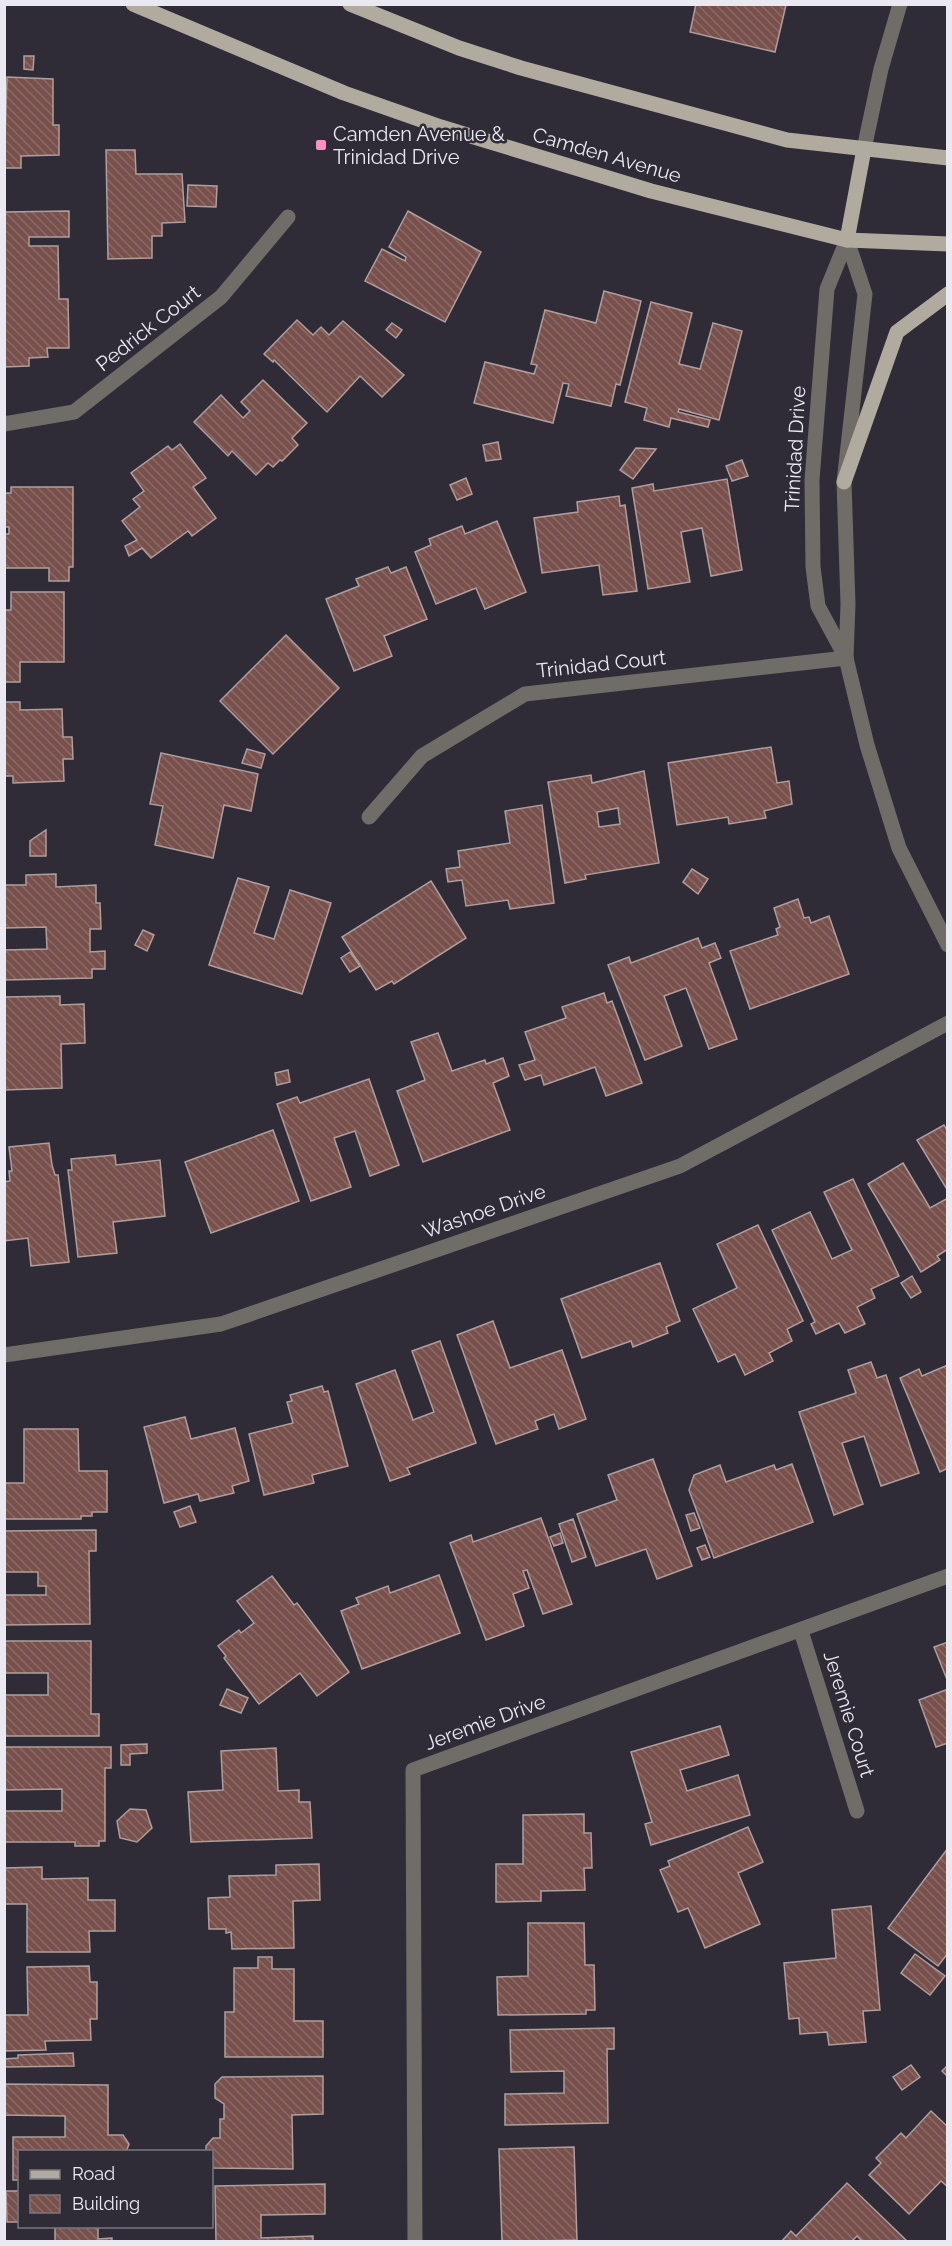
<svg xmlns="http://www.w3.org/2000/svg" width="952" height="2246" font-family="Raleway,sans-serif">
<defs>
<pattern id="building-back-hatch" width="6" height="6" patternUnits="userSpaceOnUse" patternTransform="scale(1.5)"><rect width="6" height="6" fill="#78504c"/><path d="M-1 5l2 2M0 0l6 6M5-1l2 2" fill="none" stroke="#8b6966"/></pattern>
</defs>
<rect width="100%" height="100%" fill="#2f2c37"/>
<g fill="url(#building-back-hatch)" stroke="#af9e9c" stroke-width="1.5" fill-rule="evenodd">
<path d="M696,4H791L786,5L775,52L690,32Z"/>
<path d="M24,56H34L33,70L24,69Z"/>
<path d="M7,77L53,79V125H59V155L21,156V168H4Z"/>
<path d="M106,150H135L136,174H182L185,222L162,223V236H152V258L108,259Z"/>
<path d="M188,185L217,186L216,207L187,206Z"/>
<path d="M69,211V237H29V246H58L59,299H68L69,348H47L48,357L29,358V366L4,367V212Z"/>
<path d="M408,211L481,252L445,322L365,281L382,249L405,261L406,257L389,247Z"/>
<path d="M604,291L641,301L620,385L616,384L611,406L566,396L569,384L563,383L553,423L474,403L485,362L534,374L537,365L531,364L545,310L596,323Z"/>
<path d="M651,302L692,313L679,364L700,369L713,323L742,331L719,420L679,409L678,412L710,420L708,427L671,418L669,427L644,420L647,408L625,402Z"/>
<path d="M297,320L313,335L321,327L329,335L343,321L404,375L382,397L360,376L327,412L274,360L273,362L264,354Z"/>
<path d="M392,323L402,330L396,338L386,330Z"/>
<path d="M263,380L307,423L292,438L298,445L282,461L280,460L273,467L268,463L256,475L232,451L228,456L194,422L221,395L243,418L250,411L241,402Z"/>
<path d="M498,442L501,459L486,461L483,445Z"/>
<path d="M180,444L206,478L193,487L216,518L192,536L188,531L151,558L142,548L129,556L125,546L137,540L122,521L140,507L133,499L144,491L131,473L168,446L172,450Z"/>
<path d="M636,448L656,449L633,479L620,470Z"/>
<path d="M742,460L748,476L732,481L726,466Z"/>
<path d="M466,478L472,494L457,500L450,485Z"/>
<path d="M727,479L742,570L711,576L702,528L681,532L690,582L648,589L632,488L653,484L654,491Z"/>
<path d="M11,487H73V567H69V581H49V568H4V534H9V527H4V493H11Z"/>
<path d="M619,496L620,506L625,505L637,591L603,595L599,565L542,573L534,518L578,512L577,502Z"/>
<path d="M497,521L526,592L485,609L476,588L436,604L415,552L431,545L429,539L462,526L465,534Z"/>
<path d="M388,567L391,573L406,567L427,619L384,636L392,656L354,671L326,599L359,586L356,579Z"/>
<path d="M11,592H64V662H20V682H4V610H11Z"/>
<path d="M286,635L339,688L273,754L220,701Z"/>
<path d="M4,702H20V710L62,709L63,737H72L73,759H63L64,781L13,783V776H4Z"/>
<path d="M771,747L777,783L789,781L792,804L764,811L766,818L729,824L728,817L677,825L668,763Z"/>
<path d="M247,749L265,754L261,768L242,763Z"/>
<path d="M161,753L258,774L251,811L224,805L213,858L155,845L163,806L150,804Z"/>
<path d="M644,771L659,863L585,875L586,879L565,883L548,782L591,775L592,783ZM618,808L620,824L599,827L597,812Z"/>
<path d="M542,805L554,903L510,909L508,900L466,906L462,880L448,882L446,869L460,867L458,851L510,843L505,811Z"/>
<path d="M46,830V856H30V841Z"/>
<path d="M692,869L708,879L698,894L683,882Z"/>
<path d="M56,874V887L96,885V903H100L101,929H90V952L105,951V969H92V978L4,980V950L47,949L46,927L4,928V885H26V875Z"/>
<path d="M238,878L269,887L254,933L274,939L290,890L331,903L302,994L209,965Z"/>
<path d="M431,881L466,938L394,984L392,981L376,990L342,937Z"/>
<path d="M798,899L804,918L809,917L811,923L829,916L849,974L750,1009L730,951L778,935L776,929L780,927L774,908Z"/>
<path d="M143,930L154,935L147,951L135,945Z"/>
<path d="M698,938L702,948L715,943L721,958L709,963L737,1039L709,1049L686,988L664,996L682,1046L645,1060L608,965L629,957L631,963Z"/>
<path d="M350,952L360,966L350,972L341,958Z"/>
<path d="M604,993L607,1003L612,1001L642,1083L606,1096L595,1067L544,1085L541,1075L525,1080L519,1065L535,1060L525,1032L566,1018L562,1007Z"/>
<path d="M60,996V1005L84,1004L85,1043L61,1044L62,1088L4,1090V997Z"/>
<path d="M438,1033L452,1071L485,1060L486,1064L503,1058L509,1076L493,1083L510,1130L423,1162L397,1091L425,1080L411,1042Z"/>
<path d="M288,1070L290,1082L277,1085L275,1073Z"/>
<path d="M369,1079L399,1165L370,1176L355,1131L334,1138L351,1187L311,1201L277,1104L297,1097L300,1103Z"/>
<path d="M944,1125L948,1132V1191L917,1140Z"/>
<path d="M273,1130L299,1201L211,1233L185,1162Z"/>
<path d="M49,1143L52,1165L55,1175H58L69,1262L31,1266L28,1238L4,1241V1182L10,1181L9,1171H12L9,1147Z"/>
<path d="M115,1155L116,1165L160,1160L165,1216L113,1222L117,1253L78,1257L68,1170H72L71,1159Z"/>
<path d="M903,1163L930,1208L948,1198V1249L937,1256L940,1260L921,1272L868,1184Z"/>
<path d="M853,1179L899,1276L871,1289L875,1298L857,1307L865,1324L845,1333L839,1323L816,1334L811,1324L815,1322L772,1230L810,1212L832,1259L852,1250L824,1192Z"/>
<path d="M758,1225L803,1321L787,1329L792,1341L769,1353L773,1361L745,1375L735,1354L718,1362L693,1309L737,1288L717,1244Z"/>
<path d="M660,1263L680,1321L666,1327L668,1333L633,1347L631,1341L582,1358L561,1299Z"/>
<path d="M912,1276L921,1292L911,1298L901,1283Z"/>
<path d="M493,1321L510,1368L562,1350L586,1419L559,1429L554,1414L535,1421L538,1429L496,1444L457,1335Z"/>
<path d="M440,1341L476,1443L407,1468L410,1474L390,1481L356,1384L395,1370L413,1420L434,1412L412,1351Z"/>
<path d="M871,1362L877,1378L886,1375L919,1473L881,1486L864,1436L842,1443L863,1504L834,1515L799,1412L856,1393L848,1370Z"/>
<path d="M948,1365V1468L940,1472L900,1378L919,1369L922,1376Z"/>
<path d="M322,1386L324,1392L328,1391L348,1466L312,1475L314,1483L264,1495L249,1434L293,1423L287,1402L292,1401L290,1395Z"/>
<path d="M185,1417L191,1439L235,1428L249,1481L232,1486L234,1493L200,1501L198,1494L164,1503L144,1427Z"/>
<path d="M24,1429H78L79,1471H107V1512H92V1516H81V1519H4V1483H24Z"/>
<path d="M653,1459L692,1566L657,1579L646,1549L596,1566L577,1514L617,1500L608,1475Z"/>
<path d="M792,1464L813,1522L714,1558L689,1490L694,1475L720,1465L726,1482L774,1465L776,1470Z"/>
<path d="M190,1506L196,1522L180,1527L174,1512Z"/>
<path d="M694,1513L700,1528L691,1531L686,1515Z"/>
<path d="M541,1518L572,1604L543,1614L527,1570L523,1571L529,1588L513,1594L524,1626L486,1640L450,1543L471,1535L473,1542Z"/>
<path d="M573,1519L586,1557L572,1562L559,1524Z"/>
<path d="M96,1530V1551H89L90,1624L4,1625V1595H46V1586H38V1572H4V1531Z"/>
<path d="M560,1533L563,1543L554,1546L550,1537Z"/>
<path d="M705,1545L710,1557L702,1560L697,1548Z"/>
<path d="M439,1575L460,1633L362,1669L341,1611L359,1604L356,1598L388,1586L390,1593Z"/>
<path d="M272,1576L294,1605L297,1603L349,1672L317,1696L300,1673L259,1704L224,1658L226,1656L218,1646L239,1630L241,1633L254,1623L237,1601Z"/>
<path d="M4,1641H91V1714H99V1736H4V1695H48V1673H4Z"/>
<path d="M948,1642V1682L934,1647Z"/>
<path d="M227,1689L248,1698L241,1713L220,1705Z"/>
<path d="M948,1689V1743L936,1747L919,1700Z"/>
<path d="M720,1726L729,1755L680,1770L687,1791L738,1775L750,1815L651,1845L645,1824L652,1822L631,1752Z"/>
<path d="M147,1744V1753L130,1754V1765H121V1745Z"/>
<path d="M4,1747H111V1768H105V1841H99V1846H75V1842H4V1811H62V1789L4,1790Z"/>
<path d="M276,1748L278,1791L299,1790V1802H310L312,1838L191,1842L188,1792L223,1790L221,1751Z"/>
<path d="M130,1809L146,1810L152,1828L137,1842L120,1838L117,1821Z"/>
<path d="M584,1814V1833H591L592,1868H584L585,1890L541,1891V1901L496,1902V1864H523V1815Z"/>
<path d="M748,1827L763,1862L738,1873L760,1924L705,1948L688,1908L678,1912L660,1870L670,1866L668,1861Z"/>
<path d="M948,1848V1953L938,1966L888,1928Z"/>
<path d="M319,1864L320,1900L293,1901L294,1948L232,1949L231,1932L226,1933V1929H209L208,1898L230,1897L229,1876L276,1875V1865Z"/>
<path d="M42,1867V1879L88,1878V1900H115V1931H89L90,1952H27V1904H4V1868Z"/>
<path d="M871,1906L880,2010L863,2011L866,2042L829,2045L827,2032L800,2034L799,2018L789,2019L784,1963L836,1958L832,1910Z"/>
<path d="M528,1923H584L585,1965H594L595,2010H586V2014L498,2015L497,1977L528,1976Z"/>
<path d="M915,1954L945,1976L930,1995L901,1973Z"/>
<path d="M258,1957H272V1969H294V2021H323V2057H225V2012H234V1968H258Z"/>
<path d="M89,1966L90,1982H97V2019H90L91,2040L45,2041L46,2050L4,2051V2015H28L27,1967Z"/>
<path d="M614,2028V2049H607L608,2123L505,2125V2094L564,2093V2071L511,2072L510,2030Z"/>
<path d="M73,2053L74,2066L4,2067V2059L18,2058V2055Z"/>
<path d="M911,2065L920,2077L902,2090L893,2077Z"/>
<path d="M948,2065V2077L942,2071Z"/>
<path d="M323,2076V2114L292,2115L293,2169L212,2168V2152H206V2146L213,2138H220V2119H224V2104L215,2098V2084L222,2077Z"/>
<path d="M4,2084L108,2085V2135H123L129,2144L126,2152H20V2180H13V2137H65V2116L4,2115Z"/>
<path d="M931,2111L948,2127V2187L941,2181L909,2214L869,2175L881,2163L876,2158L901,2133L906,2138Z"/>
<path d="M574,2147L577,2240L502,2242L499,2149Z"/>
<path d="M847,2183L908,2242H863L857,2236L851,2242H781L791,2231L796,2236Z"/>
<path d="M325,2184V2214L261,2215V2238L313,2236V2242H216L215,2186Z"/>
<path d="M6,2191H20V2222H7Z"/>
<path d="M55,2226H98V2239L112,2238V2242H55Z"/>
</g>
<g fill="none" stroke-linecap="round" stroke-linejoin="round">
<g stroke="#706c67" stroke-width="15">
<path d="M864,149L881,69L900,4"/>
<path d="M847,240L827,289L812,480L813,567L818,606L846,658L867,745L899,848L948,945"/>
<path d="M4,424L74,412L221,297L288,217"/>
<path d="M846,658L848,604L844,482L865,294L847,240"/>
<path d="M369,817L422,756L525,694L846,658"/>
<path d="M4,1355L221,1324L680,1166L948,1023"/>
<path d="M801,1631L857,1811"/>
<path d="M415,2242L413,1770L948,1576"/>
</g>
<g stroke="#b1aa9f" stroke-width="15">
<path d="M133,4L344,93L441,127L651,191L847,240L948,244"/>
<path d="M350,4L459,48L521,68L787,140L948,158"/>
<path d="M847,240L864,149"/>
<path d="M844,482L897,332L948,294"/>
</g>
</g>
<rect fill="#fb8fc3" stroke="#2f2c37" stroke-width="2" x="315" y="139" width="12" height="12" rx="3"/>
<g text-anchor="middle" stroke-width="5" stroke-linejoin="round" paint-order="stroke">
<g font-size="20" fill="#eae8f0" stroke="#2f2c37" text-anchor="start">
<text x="333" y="141">Camden Avenue &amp;<tspan x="333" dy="23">Trinidad Drive</tspan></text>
</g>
<g font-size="20" fill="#eae8f0" stroke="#2f2c37">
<text transform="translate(607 155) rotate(16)" y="7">Camden Avenue</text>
<text transform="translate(148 328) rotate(-38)" y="7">Pedrick Court</text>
<text transform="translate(795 449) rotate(-87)" y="7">Trinidad Drive</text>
<text transform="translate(601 664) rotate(-6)" y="7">Trinidad Court</text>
<text transform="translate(484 1211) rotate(-19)" y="7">Washoe Drive</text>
<text transform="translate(849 1714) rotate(73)" y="7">Jeremie Court</text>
<text transform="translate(485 1722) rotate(-20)" y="7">Jeremie Drive</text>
</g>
</g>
<rect width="952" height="2246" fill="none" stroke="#eae8f0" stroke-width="12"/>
<rect x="18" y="2150" width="195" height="78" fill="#2f2c37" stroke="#7a7781" stroke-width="1.5"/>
<rect x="30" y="2170" width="30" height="9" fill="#b1aa9f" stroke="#7a7781" stroke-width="1.5"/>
<text x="72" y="2180" font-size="18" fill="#eae8f0">Road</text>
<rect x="30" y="2195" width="30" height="18" fill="url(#building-back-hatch)" stroke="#7a7781" stroke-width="1.5"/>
<text x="72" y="2210" font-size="18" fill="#eae8f0">Building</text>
</svg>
